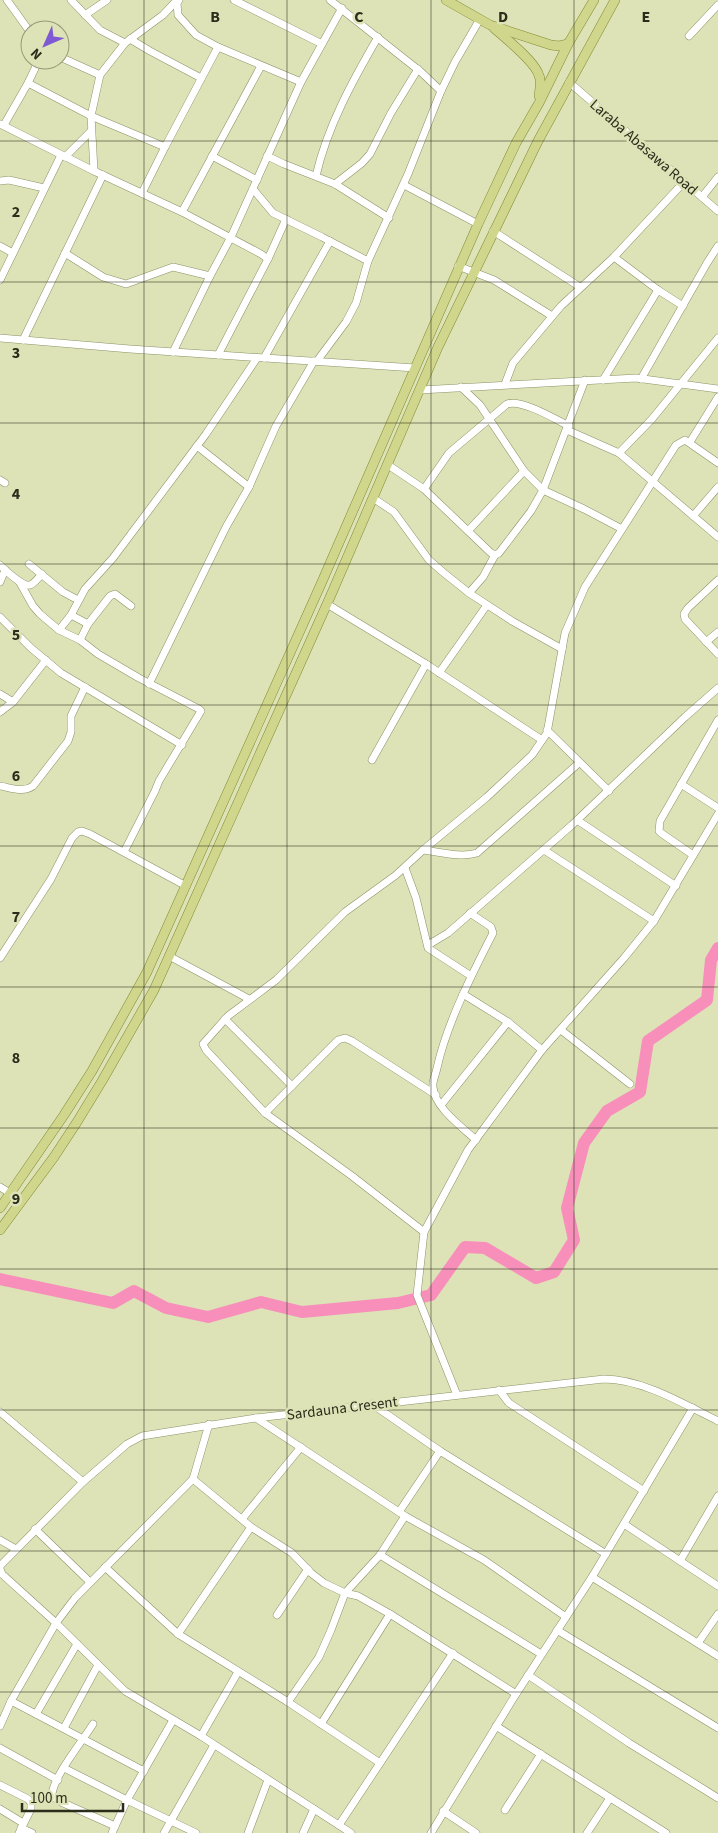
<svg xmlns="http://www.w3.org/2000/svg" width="718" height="1833" font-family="'Source Sans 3',sans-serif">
<rect width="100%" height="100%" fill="#dde3b6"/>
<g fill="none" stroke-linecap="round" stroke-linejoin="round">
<path stroke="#f88fbb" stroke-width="12" d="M0,1279L113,1303L134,1291L166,1308L208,1317L261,1302L302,1312L398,1303L431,1295L465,1247L485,1248L536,1278L554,1272L574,1240L567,1208L584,1143L607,1111L640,1092L648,1041L707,1000L711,960L718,948"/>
<defs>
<g id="minor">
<path d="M7,0L30,32"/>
<path d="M71,0L100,30L125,43"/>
<path d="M179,0L177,3L178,15L196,35L218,47L301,82"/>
<path d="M234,0L322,44"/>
<path d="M330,0L421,72L441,91"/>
<path d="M85,15L107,0"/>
<path d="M689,36L718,5"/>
<path d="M130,39L150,51L201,78"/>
<path d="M60,57L100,75L125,43L163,15L177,0"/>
<path d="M569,82L718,211"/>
<path d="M28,83L91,116L165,147"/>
<path d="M0,124L94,171L182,212L261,254L268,259"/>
<path d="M4,125L28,83L39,60"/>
<path d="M212,156L257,180"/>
<path d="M267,156L284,164L335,184L389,218"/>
<path d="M65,157L91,131"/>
<path d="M94,171L91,116L100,75"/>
<path d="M316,176C327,127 353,80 378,37"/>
<path d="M0,181L9,180L44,188"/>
<path d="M335,184L362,163L370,154L391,113L418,69"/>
<path d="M404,185L478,224"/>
<path d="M253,189L273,213L322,237L368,261"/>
<path d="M142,193L165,147L218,47"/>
<path d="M702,197L718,177"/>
<path d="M182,212L261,66"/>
<path d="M493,231L580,287"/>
<path d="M0,246L13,253"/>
<path d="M65,253L103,277L126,284L173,267L210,276"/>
<path d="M614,257L658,290L683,306"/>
<path d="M458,266L494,280L552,316"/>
<path d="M0,280L61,155"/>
<path d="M0,338L130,349L415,368"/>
<path d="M23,340L103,175"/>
<path d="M173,352L210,276L231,237L301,82L342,8"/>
<path d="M218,355L268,259L286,219"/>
<path d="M264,358L330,241"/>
<path d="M317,361L346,322L356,303L368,261L408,174L441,91L455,62L480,19"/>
<path d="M641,379L707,263L718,246"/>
<path d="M603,380L658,290"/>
<path d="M505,384L513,363L561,306L614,257L684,182"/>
<path d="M461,387L480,405L524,471L543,490L584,509L622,529"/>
<path d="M420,390L636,378L718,389"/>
<path d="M567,430L619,453L718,537"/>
<path d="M690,442L718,397"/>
<path d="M197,446L249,487"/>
<path d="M619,453L652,419L718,338"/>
<path d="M388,465L424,489L491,553L495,555L499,553L531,511L543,490L585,380"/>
<path d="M0,480L5,483"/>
<path d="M424,489L449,453L507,404C522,399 555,419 569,426"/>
<path d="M373,498L394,512L429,560L444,573L469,593L512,621L562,649"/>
<path d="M693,516L718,487"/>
<path d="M468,531L524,471"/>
<path d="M29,564L63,592L78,600"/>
<path d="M0,565C5,570 23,587 30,585C34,584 39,577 42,574"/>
<path d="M718,580L688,608L684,614L685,619L718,654"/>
<path d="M19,581L33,606L40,614L59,630L80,640L98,654L139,678L199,709L201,711L159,781L155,791L124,852"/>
<path d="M0,582L5,570"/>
<path d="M469,593L483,577L495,555"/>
<path d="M327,604L426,664L542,740"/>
<path d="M71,615L88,624"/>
<path d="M0,617L31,648L61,673L182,745"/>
<path d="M59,630L71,615L85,589L113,558L206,434L257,358"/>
<path d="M80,640L88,624L110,596L115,594L131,606"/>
<path d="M706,642L718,632"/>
<path d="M439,673L487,605"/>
<path d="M149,684L226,527L249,487L276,426L314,361"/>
<path d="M0,694L13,702"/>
<path d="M0,712L13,702L46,660"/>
<path d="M547,730L609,791"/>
<path d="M372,760L426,664"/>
<path d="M681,784L718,808"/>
<path d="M0,786C12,788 23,793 33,786L68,741L71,732V716L85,687"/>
<path d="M577,820L676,886"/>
<path d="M423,850C440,852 461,858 477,853L579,763"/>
<path d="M544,850L654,921"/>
<path d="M693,855L661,833L659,831L660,821L718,720"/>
<path d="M405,868L416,898L428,948L471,976"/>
<path d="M470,913L491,927L493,933C472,974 447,1023 437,1068C436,1074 432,1081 433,1087C435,1108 461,1126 476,1140"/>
<path d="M428,945L448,933L572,825L685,717L718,688"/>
<path d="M169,956L249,999"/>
<path d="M0,958L51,879L72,838L78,832L82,831L90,834L186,886"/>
<path d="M463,994L508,1022L542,1050"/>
<path d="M225,1019L292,1086"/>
<path d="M561,1030L630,1084"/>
<path d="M441,1105L508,1022"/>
<path d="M265,1113L338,1040L345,1038L352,1041L436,1095"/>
<path d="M0,1187L10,1193"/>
<path d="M424,1232L352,1176L265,1113L206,1050L203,1044L228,1016L276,980L345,912L396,875L423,850L487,797L532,755L547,733L565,633L585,587L676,445L685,440L718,463"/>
<path d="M499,1390L509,1403L644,1491"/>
<path d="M457,1395L417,1295L424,1232L468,1150L542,1050L624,958L654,921L718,814"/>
<path d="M372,1404L440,1451L606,1554"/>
<path d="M0,1412L83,1482L127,1444L142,1436L256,1418L604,1379C642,1379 684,1404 718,1421"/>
<path d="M256,1418L405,1516L484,1560L566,1617"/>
<path d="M193,1479L251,1527L292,1553L311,1573L324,1583L345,1593L358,1596L390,1614L516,1694"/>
<path d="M399,1512L440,1451"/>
<path d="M242,1519L301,1447"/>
<path d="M624,1524L718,1586"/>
<path d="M35,1529L90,1582"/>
<path d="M0,1540L16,1549"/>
<path d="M380,1555L541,1654"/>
<path d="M680,1561L718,1496"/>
<path d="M0,1566L83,1482"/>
<path d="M105,1567L178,1634L288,1702L380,1763"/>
<path d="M0,1569L2,1574L56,1623L125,1691L201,1736L351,1833"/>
<path d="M592,1577L718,1656"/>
<path d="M277,1615L308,1569"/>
<path d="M557,1630L718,1728"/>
<path d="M178,1634L251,1527"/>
<path d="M698,1643L718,1614"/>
<path d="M528,1675L629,1743L718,1798"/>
<path d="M11,1701L144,1771"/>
<path d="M288,1702L319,1657L331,1630L345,1593L380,1555L405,1516"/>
<path d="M36,1714L77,1644"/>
<path d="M93,1724C82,1742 55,1774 52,1794L55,1798L61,1802L115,1826"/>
<path d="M321,1724L390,1614"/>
<path d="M0,1726L11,1701L56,1623L75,1598L193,1479L209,1424"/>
<path d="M496,1726L666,1833"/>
<path d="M64,1728L98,1665"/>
<path d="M201,1736L238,1672"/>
<path d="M0,1748L58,1780"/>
<path d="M64,1768L127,1800L196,1833"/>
<path d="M0,1785L28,1799L31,1803V1809L19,1833"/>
<path d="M0,1809L23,1823"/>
<path d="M505,1810L541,1754"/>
<path d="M443,1811L476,1833"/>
<path d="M339,1825L453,1653"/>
<path d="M21,1828L32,1833"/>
<path d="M112,1833L127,1800L173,1720"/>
<path d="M164,1833L214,1745"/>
<path d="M248,1833L268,1780"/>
<path d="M303,1833L314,1809"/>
<path d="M431,1833L516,1694L592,1577L693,1408"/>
<path d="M587,1833L610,1798"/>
</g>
<g id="major">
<path d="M446,0L490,25L551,45L559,46L568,44"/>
<path d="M494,28C506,39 532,59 538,73C542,80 540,88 539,96"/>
<path d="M0,1208L64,1115L92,1071L147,972L321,584L478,224L516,143L539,103L568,44L594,0"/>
<path d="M0,1230L54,1157L77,1122L102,1081L154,990L331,595L438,347L538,141L615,0"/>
</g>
</defs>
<use href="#minor" stroke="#8d9268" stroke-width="8"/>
<use href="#major" stroke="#818933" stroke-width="10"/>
<use href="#minor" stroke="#fff" stroke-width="7"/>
<use href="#major" stroke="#d0d68c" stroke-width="9"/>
</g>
<path fill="none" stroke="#2b2d1b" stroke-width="1" stroke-opacity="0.55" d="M144,0V1833M287,0V1833M431,0V1833M574,0V1833M0,141H718M0,282H718M0,423H718M0,564H718M0,705H718M0,846H718M0,987H718M0,1128H718M0,1269H718M0,1410H718M0,1551H718M0,1692H718"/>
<g text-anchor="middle" stroke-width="5" stroke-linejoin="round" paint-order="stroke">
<g font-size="15" fill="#2b2d1b" stroke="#dde3b6">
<text transform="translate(644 147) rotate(41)" y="5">Laraba Abasawa Road</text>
<text transform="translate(342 1408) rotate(-7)" y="5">Sardauna Cresent</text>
</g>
</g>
<g font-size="16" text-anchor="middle" font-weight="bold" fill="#2b2d1b" stroke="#dde3b6" stroke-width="5" stroke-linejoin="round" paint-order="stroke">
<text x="215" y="22">B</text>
<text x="359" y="22">C</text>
<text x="503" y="22">D</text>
<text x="646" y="22">E</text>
<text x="16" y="217">2</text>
<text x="16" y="358">3</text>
<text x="16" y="499">4</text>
<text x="16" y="640">5</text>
<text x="16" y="781">6</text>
<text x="16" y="922">7</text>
<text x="16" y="1063">8</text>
<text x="16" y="1204">9</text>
</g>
<g transform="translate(45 45) rotate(225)"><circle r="24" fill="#dde3b6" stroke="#969a78"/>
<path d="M0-4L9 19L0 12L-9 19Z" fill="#7e59d3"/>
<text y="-8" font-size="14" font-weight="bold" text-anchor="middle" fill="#2b2d1b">N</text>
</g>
<path d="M22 1803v8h101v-8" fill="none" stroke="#2b2d1b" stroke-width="2.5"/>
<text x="30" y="1803" font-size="15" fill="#2b2d1b" stroke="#dde3b6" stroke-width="4" paint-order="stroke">100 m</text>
</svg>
